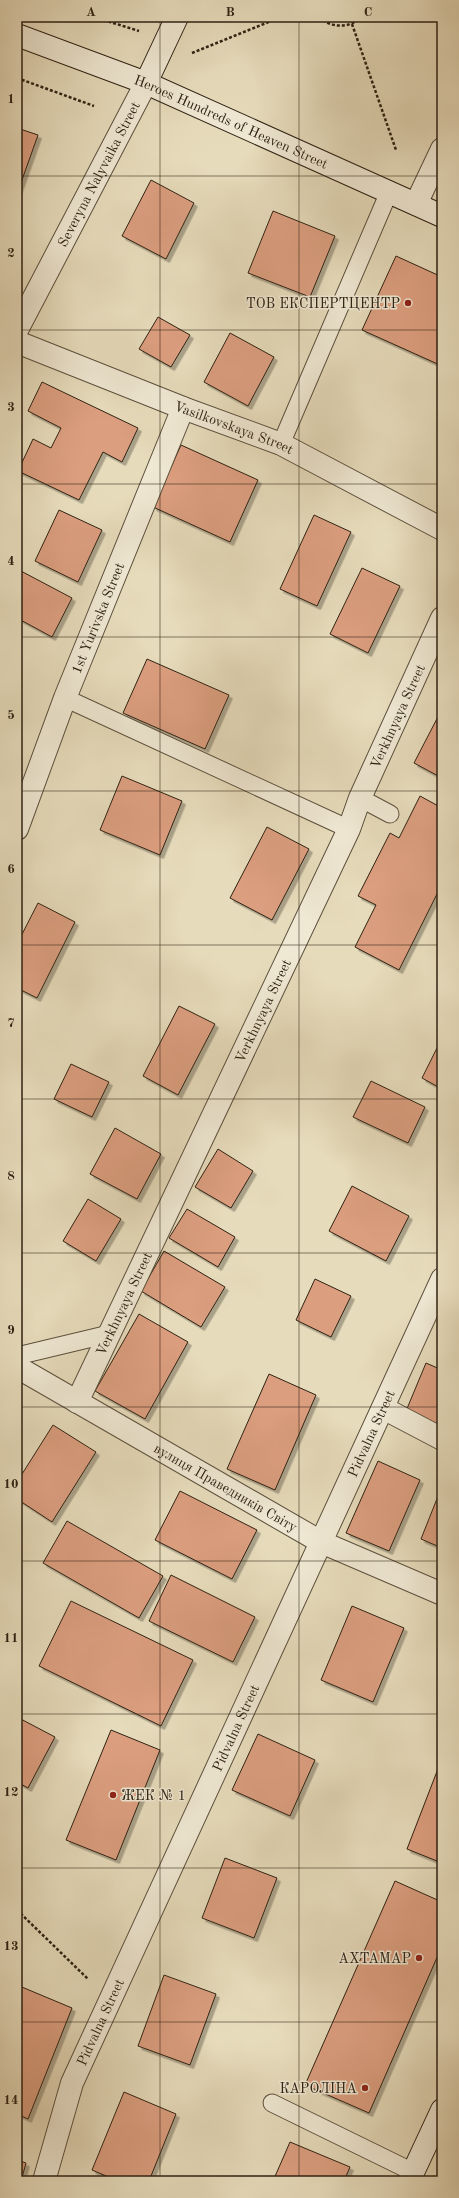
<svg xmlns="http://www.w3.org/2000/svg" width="459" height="2198" font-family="'Old Standard TT',serif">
<defs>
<filter id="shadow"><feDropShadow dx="3.5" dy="3.5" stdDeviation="0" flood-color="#0004"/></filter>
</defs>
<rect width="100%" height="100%" fill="#e6dbbb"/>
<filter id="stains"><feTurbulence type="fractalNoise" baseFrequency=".005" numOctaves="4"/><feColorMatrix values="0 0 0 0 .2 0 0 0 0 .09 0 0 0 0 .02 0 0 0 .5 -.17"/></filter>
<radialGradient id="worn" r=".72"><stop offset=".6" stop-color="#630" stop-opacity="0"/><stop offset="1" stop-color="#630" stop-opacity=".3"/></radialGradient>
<g fill="#db9e7f" stroke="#2e2113" filter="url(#shadow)">
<path d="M17,128L38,135L17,194Z"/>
<path d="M151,180L194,203L166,259L122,236Z"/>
<path d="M273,211L335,236L310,297L248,273Z"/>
<path d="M396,256L442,277V366L362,330Z"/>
<path d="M158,317L190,335L171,367L139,349Z"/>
<path d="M230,333L274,357L248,406L204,382Z"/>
<path d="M42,382L138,428L122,462L103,452L79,500L18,471L33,439L51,448L61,428L28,411Z"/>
<path d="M181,445L258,480L230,542L153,507Z"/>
<path d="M59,510L102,530L78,582L35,561Z"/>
<path d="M314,515L351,532L317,606L280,589Z"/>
<path d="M362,568L400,586L368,653L330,634Z"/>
<path d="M19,570L72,598L52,637L17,618V574Z"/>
<path d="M147,659L229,695L205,749L123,713Z"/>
<path d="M442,709V778L414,763Z"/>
<path d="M122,776L182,801L160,855L100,830Z"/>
<path d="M420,796L442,808V884L399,970L355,947L376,905L358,896L390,833L399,838Z"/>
<path d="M267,827L309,849L272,920L230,898Z"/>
<path d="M38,903L75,922L37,998L17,988V944Z"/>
<path d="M179,1006L215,1024L178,1095L143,1076Z"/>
<path d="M442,1038V1089L422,1078Z"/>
<path d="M71,1064L109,1082L92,1117L54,1099Z"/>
<path d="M371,1081L425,1107L408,1143L353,1117Z"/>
<path d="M115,1128L161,1154L137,1199L90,1174Z"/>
<path d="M218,1149L253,1171L231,1208L195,1187Z"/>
<path d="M352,1186L409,1216L386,1261L329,1231Z"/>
<path d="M88,1199L121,1219L96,1261L63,1241Z"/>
<path d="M187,1209L235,1237L218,1267L169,1238Z"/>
<path d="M164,1251L225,1287L201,1327L141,1291Z"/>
<path d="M315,1279L351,1296L331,1337L296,1320Z"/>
<path d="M139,1314L188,1342L145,1419L95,1391Z"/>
<path d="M426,1363L442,1370V1426L406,1411Z"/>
<path d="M269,1374L316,1395L275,1490L227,1469Z"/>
<path d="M53,1425L96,1452L52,1522L17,1499V1482Z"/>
<path d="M378,1461L420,1480L389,1551L346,1533Z"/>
<path d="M442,1486V1548L421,1539Z"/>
<path d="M180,1491L257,1530L232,1579L155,1540Z"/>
<path d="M67,1521L163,1576L139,1618L43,1563Z"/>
<path d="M171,1575L255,1617L233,1662L149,1621Z"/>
<path d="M71,1601L193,1660L161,1726L39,1666Z"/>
<path d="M352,1606L404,1628L373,1702L321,1680Z"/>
<path d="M17,1717L55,1737L28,1788L17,1782Z"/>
<path d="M111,1730L160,1750L116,1860L66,1840Z"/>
<path d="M258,1734L315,1760L290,1816L232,1790Z"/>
<path d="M441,1761H442V1863L407,1849Z"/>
<path d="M225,1858L277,1878L254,1938L202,1918Z"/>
<path d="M395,1881L442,1902V1946L369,2113L305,2085Z"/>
<path d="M164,1975L216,1994L190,2065L138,2046Z"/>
<path d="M17,1985L72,2008L28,2119L17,2114Z"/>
<path d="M124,2092L176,2114L149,2181H118L92,2170Z"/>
<path d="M290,2142L350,2167L344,2181H273Z"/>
<path d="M17,2160L26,2163L21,2181H17Z"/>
</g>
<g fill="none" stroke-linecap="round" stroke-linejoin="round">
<defs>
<g id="lane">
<path d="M281,444L389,192"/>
<path d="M65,698L349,829"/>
<path d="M360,798L390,814"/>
<path d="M17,1356L109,1334"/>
<path d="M272,2103L413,2172"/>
</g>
<g id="street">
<path d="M416,204L442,149"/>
<path id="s1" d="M17,330L146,83"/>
<path id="s2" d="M17,342L183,408L281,444L442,529"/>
<path id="s3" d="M17,829L65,698L183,408"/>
<path id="s4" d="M17,1367L321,1542L442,1594"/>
<path id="s5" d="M77,1402L349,829L360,798L442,618"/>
<path d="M383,1408L442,1439"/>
<path id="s6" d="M44,2181L72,2083L442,1279"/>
</g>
<g id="secondary">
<path id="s7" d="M17,35L146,83L442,216"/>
<path d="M146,83L177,17"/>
<path d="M409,2181L442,2110"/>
</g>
</defs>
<use href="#lane" stroke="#5c503d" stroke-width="19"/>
<use href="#street" stroke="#5c503d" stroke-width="24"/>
<use href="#secondary" stroke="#2e2113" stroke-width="24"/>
<g stroke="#2e2113" stroke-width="2.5" stroke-dasharray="3 2" stroke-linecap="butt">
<path d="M94,17L139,31"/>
<path d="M319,17C331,28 349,29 361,17"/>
<path d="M352,24L396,150"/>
<path d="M192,53L281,17"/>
<path d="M17,78L94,106"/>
<path d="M17,1910L88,1979"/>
</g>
<use href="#lane" stroke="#efe8d3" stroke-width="17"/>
<use href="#street" stroke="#efe8d3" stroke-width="22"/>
<use href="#secondary" stroke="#efe8d3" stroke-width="22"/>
</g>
<path fill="none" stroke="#2e2113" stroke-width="1" stroke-opacity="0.55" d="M160,17V2181M299,17V2181M17,176H442M17,330H442M17,484H442M17,637H442M17,791H442M17,945H442M17,1099H442M17,1253H442M17,1407H442M17,1561H442M17,1714H442M17,1868H442M17,2022H442"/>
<g fill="#8f2418" stroke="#efe8d3" stroke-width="1.5">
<circle cx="408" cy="303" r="4"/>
<circle cx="113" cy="1795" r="4"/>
<circle cx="419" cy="1958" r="4"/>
<circle cx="365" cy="2088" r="4"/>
</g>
<g text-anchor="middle" stroke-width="3" stroke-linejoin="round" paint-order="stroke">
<g font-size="14" fill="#2e2113" stroke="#efe8d3">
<text dy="5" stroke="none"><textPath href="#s7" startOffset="231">Heroes Hundreds of Heaven Street</textPath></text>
<text dy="5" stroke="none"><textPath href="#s1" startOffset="176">Severyna Nalyvaika Street</textPath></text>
<text dy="5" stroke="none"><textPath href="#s2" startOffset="233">Vasilkovskaya Street</textPath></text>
<text dy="5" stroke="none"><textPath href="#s3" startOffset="226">1st Yurivska Street</textPath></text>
<text dy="5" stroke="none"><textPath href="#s5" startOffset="757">Verkhnyaya Street</textPath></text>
<text dy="5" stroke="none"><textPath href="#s5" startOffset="433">Verkhnyaya Street</textPath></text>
<text dy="5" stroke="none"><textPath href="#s5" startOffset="109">Verkhnyaya Street</textPath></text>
<text dy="5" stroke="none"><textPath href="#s6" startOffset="817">Pidvalna Street</textPath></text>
<text dy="5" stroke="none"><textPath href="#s4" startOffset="241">вулиця Праведників Світу</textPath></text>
<text dy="5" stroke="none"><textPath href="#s6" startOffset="493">Pidvalna Street</textPath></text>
<text dy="5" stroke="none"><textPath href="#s6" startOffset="169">Pidvalna Street</textPath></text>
</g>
<g font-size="14" fill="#2e2113" stroke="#efe8d3" text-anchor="end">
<text x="400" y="308">ТОВ ЕКСПЕРТЦЕНТР</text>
<text x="121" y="1800" text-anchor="start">ЖЕК № 1</text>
<text x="411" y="1963">АХТАМАР</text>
<text x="357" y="2093">КАРОЛІНА</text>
</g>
</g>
<rect width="459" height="2198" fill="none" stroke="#e6dbbb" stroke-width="44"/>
<rect x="22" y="22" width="415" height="2154" fill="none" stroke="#2e2113" stroke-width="1.5"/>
<g font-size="13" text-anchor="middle" font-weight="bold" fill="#2e2113">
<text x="91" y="16">A</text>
<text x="230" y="16">B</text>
<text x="368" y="16">C</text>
<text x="11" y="103">1</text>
<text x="11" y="257">2</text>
<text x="11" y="411">3</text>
<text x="11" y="565">4</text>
<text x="11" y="719">5</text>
<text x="11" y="873">6</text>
<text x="11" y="1027">7</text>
<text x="11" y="1180">8</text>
<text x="11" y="1334">9</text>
<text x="11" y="1488">10</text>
<text x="11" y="1642">11</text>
<text x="11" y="1796">12</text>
<text x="11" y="1950">13</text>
<text x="11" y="2104">14</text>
</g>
<rect width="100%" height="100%" filter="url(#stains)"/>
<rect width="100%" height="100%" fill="url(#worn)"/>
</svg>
